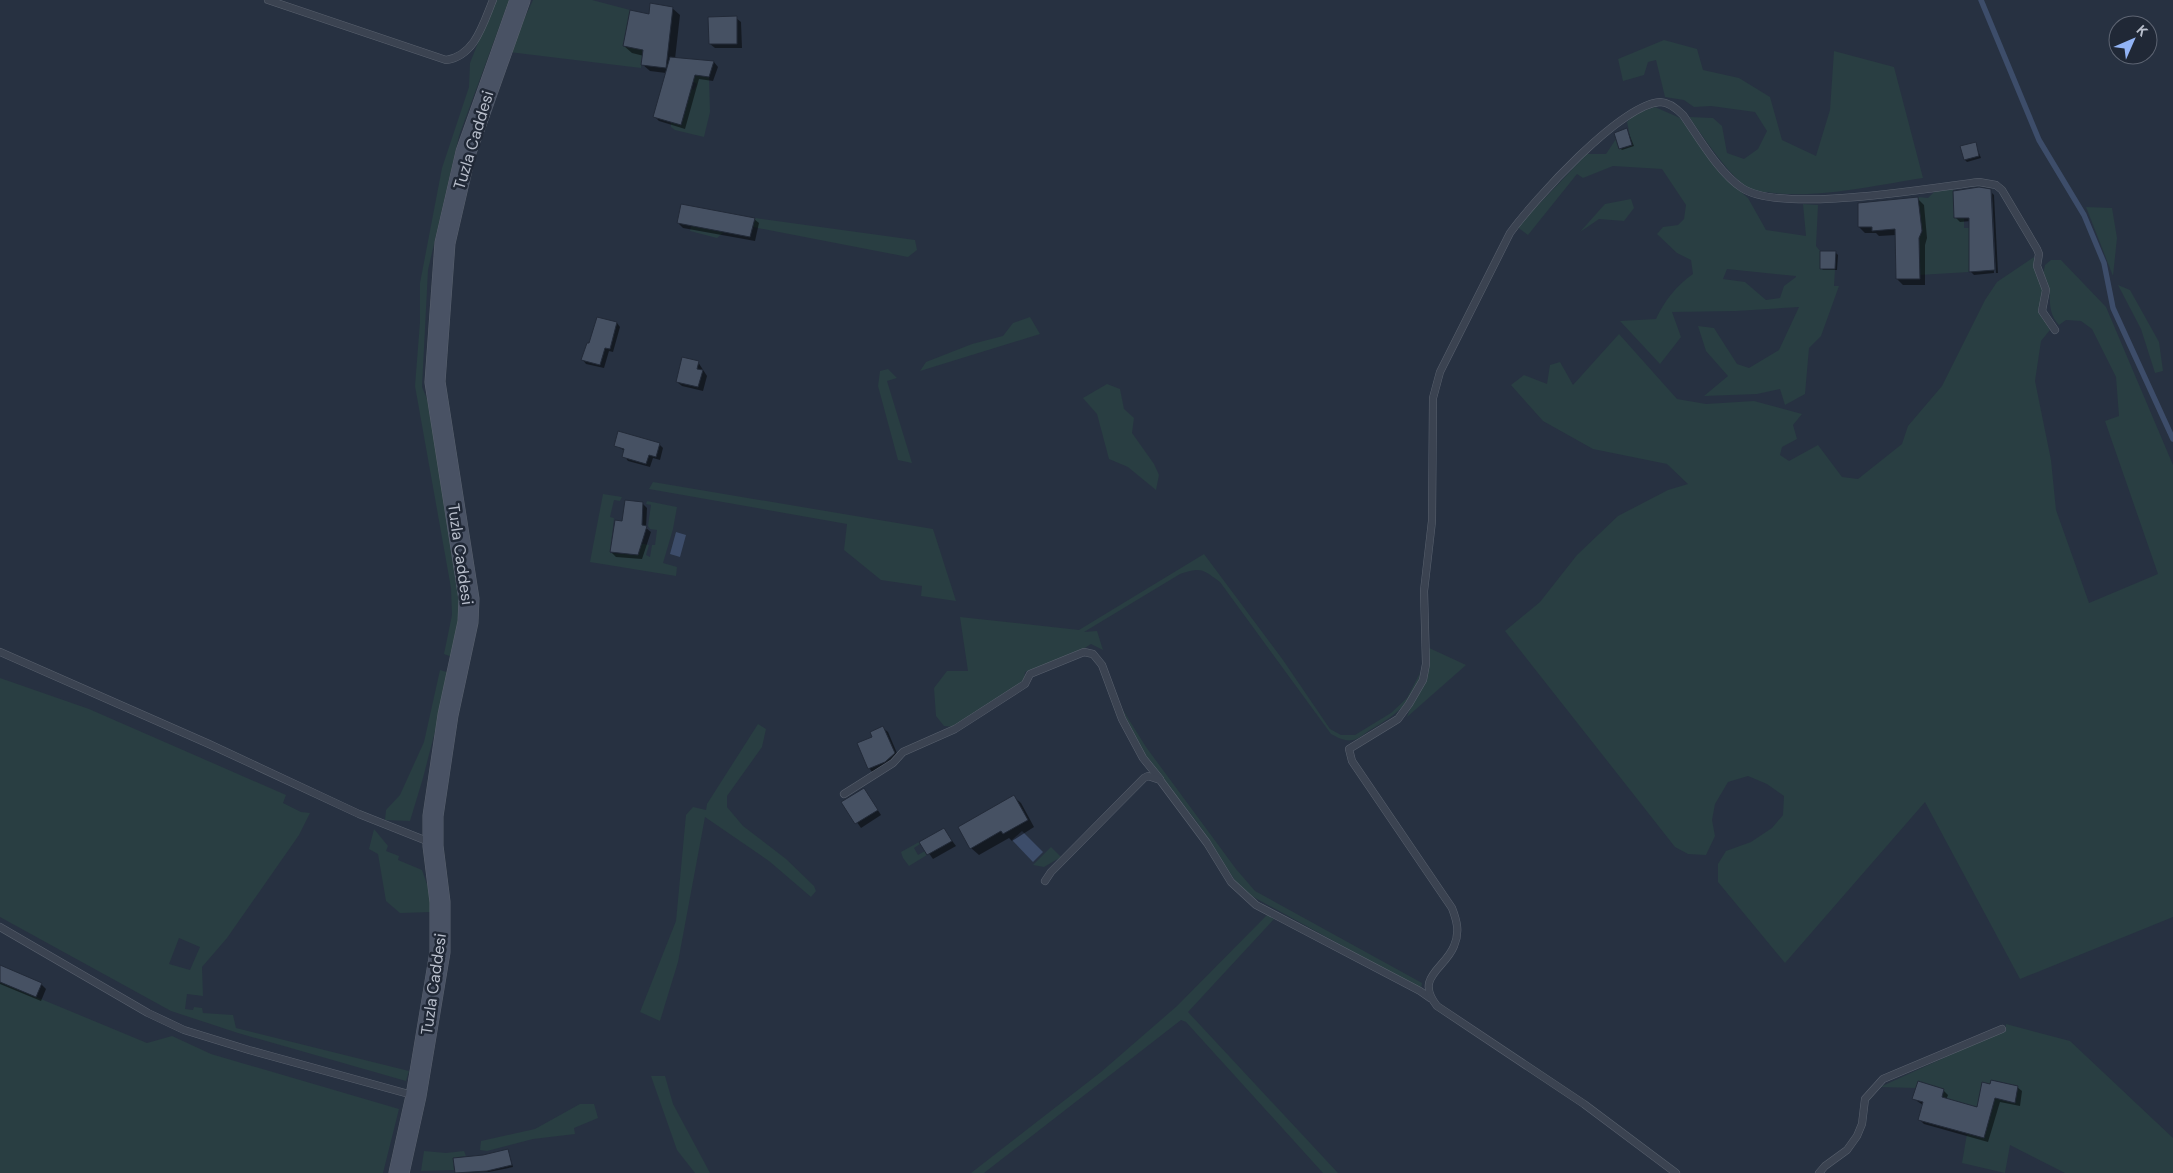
<svg xmlns="http://www.w3.org/2000/svg" width="2173" height="1173" font-family="'DM Sans',sans-serif">
<rect width="100%" height="100%" fill="#273141"/>
<g fill="#293e42" fill-rule="evenodd">
<path d="M495,0H509L459,136L428,270L422,387L427,399L461,586L462,615L452,657L444,654L452,615L451,588L415,386L420,322V283L442,168L469,87L470,63Z"/>
<path d="M533,0H592L630,10L623,46L643,50L641,68L509,52Z"/>
<path d="M1664,40L1697,49L1703,70L1739,78L1770,97L1782,140L1816,156L1830,110L1834,51L1894,67L1923,178C1877,185 1812,200 1767,192C1762,192 1756,192 1752,190C1731,180 1703,136 1689,117L1713,118L1722,126L1727,153L1744,159L1758,149L1767,131L1755,112L1711,106L1694,107L1684,100L1665,97L1656,60L1648,62L1644,75L1623,81L1618,59Z"/>
<path d="M693,75L709,77L710,112L704,137L675,130L671,127V122L691,89L694,90L697,84L692,81Z"/>
<path d="M1655,107L1680,118L1727,180L1748,198L1766,230L1806,236L1803,204L1818,205L1816,246L1820,251V268L1835,269L1834,286H1839L1821,336L1809,348L1805,394L1785,405L1780,389L1757,394L1704,396L1728,376L1706,351L1698,326L1714,328L1737,364L1749,368L1779,350L1799,307L1736,311L1672,312L1681,337L1660,364L1620,321L1656,319C1665,300 1676,286 1693,274L1691,260L1677,253L1657,234L1663,227L1678,225L1684,219L1686,205L1662,169L1613,166L1583,178L1577,174L1528,235L1517,227L1587,154H1606L1616,139L1619,149L1632,145L1627,122L1635,114ZM1727,269L1796,276V277L1784,286L1780,298L1766,300L1745,282L1723,279Z"/>
<path d="M1953,189L1955,218H1964V228H1969V272L1919,275V238L1922,231L1918,197L1928,198L1935,191Z"/>
<path d="M1631,199L1634,208L1624,221L1599,219L1580,232L1605,204Z"/>
<path d="M2086,207L2112,208L2117,238L2113,276Z"/>
<path d="M755,218L915,240L917,250L908,257L753,227Z"/>
<path d="M691,226L724,232L717,238L690,231Z"/>
<path d="M2034,257C2033,269 2041,276 2043,288C2044,296 2039,304 2039,312L2050,330L2041,341L2035,381L2051,460L2056,510L2089,603L2158,574L2105,421L2119,416L2116,377L2092,329L2081,321L2066,320L2059,325C2043,307 2056,292 2043,274L2045,265L2051,260H2061L2106,307L2173,465V917L2020,979L1925,802L1785,963L1718,882V864L1726,851L1751,842L1772,828L1783,815L1784,796L1767,784L1748,776L1728,782L1715,804L1712,820L1715,836L1706,855L1688,854L1675,847L1505,631L1540,602L1577,555L1618,516L1668,490L1688,484L1667,464L1593,449L1543,421L1511,385L1524,375L1547,384L1550,365L1560,362L1573,385L1619,334L1677,399L1706,404L1754,401L1802,414L1793,425L1797,439L1782,447L1780,455L1789,461L1818,445L1842,477L1858,479L1902,444L1908,426L1942,386L1985,300L1997,282Z"/>
<path d="M2118,285L2130,290L2159,342L2163,371L2155,373L2141,329Z"/>
<path d="M1030,317L1040,334L920,371L926,362L972,344L1003,336L1013,323Z"/>
<path d="M888,369L897,378L887,381L912,463L898,460L878,386L880,371Z"/>
<path d="M1107,384L1120,389L1124,409L1134,418L1132,433L1154,464L1159,475L1156,490L1128,467L1109,459L1097,414L1083,398Z"/>
<path d="M653,482L933,529L956,601L921,596L922,586L881,580L844,550L847,524L649,489Z"/>
<path d="M603,494L622,497L620,501L614,500L610,517L614,518L610,553L638,555L640,543L649,545L646,555L650,557L652,545H655L657,530L650,529L648,526L651,505L646,504L647,501L677,507L673,529L663,563L677,567L676,576L590,562Z"/>
<path d="M1204,554L1283,660L1330,729L1341,735H1355L1391,713L1407,698L1420,673C1416,701 1393,717 1370,730C1365,733 1359,739 1353,740C1345,742 1337,737 1331,734L1220,582C1202,569 1202,567 1180,574L1084,632L1097,631L1103,650L1091,644L1080,651L1025,672L1024,682L955,727L944,726L936,716L934,688L947,671H968L960,617L1079,630Z"/>
<path d="M1427,647L1466,665L1407,717L1412,703L1424,683Z"/>
<path d="M440,670L450,673L423,778L410,821L385,820L386,810L400,795L424,742Z"/>
<path d="M0,678L89,709L286,795L283,803L301,812L310,813L299,835L227,938L202,967L203,996L187,994L185,1009L193,1010L194,1007L202,1008L203,1013L233,1015L236,1028L409,1071L406,1081L238,1033L171,1011L0,917ZM179,938L200,947L190,970L169,964Z"/>
<path d="M1121,707L1146,747L1236,869L1255,891L1422,983L1421,989L1248,894L1236,882L1197,822L1144,755Z"/>
<path d="M758,724L766,729L762,747L727,796V807L743,826L786,859L814,886L816,891L811,897L769,861L705,817L678,962L660,1021L640,1012L676,921L686,815L693,807L706,810L707,804Z"/>
<path d="M374,829L388,846L386,851L399,856L398,860L422,870L429,890L431,912L400,913L386,901L378,854L369,849Z"/>
<path d="M919,842L920,844L914,848L918,855L925,851L927,855L909,866L903,858L901,852Z"/>
<path d="M1051,847L1061,857L1044,867L1033,865Z"/>
<path d="M1267,915L1274,919L1188,1012L1338,1173H1323L1186,1022L1181,1020L984,1173H971L1101,1072L1177,1006Z"/>
<path d="M0,982L147,1043L172,1036L211,1054L399,1109L383,1173H0Z"/>
<path d="M2006,1024L2070,1041L2173,1138V1173H2065L2010,1145L2005,1173L1962,1163L1967,1134L1984,1138L1994,1103L1982,1099L1979,1110L1916,1088L1880,1087L2005,1030ZM1992,1080L2018,1086L2015,1102L1980,1095L1982,1082L1990,1084Z"/>
<path d="M651,1076H665L673,1104L710,1173H695L677,1150Z"/>
<path d="M580,1104H594L598,1118L574,1128L575,1134L533,1139L487,1151L480,1150L481,1141L535,1129Z"/>
<path d="M424,1151L446,1153L464,1151L466,1156L453,1158L454,1170L421,1171Z"/>
</g>
<g fill="#3d4d6a">
<path d="M676,532L686,535L680,557L670,554Z"/>
<path d="M1022,831L1043,852L1033,862L1012,840Z"/>
</g>
<g fill="#0007">
<path d="M672,8L680,15L675,59L714,62L718,67L713,81L699,79L685,129L659,121L654,116L666,73L650,71L642,64L644,56L632,53L624,46L650,16Z"/>
<path d="M736,18L741,22L742,48H715L710,44Z"/>
<path d="M1627,129L1634,146L1622,150L1620,148Z"/>
<path d="M1975,143L1981,158L1967,162L1965,160Z"/>
<path d="M1990,191L1994,273L1974,275L1970,271L1971,221L1960,222L1956,218Z"/>
<path d="M1992,193L1994,195L1998,273H1996Z"/>
<path d="M1918,199L1924,205L1927,238L1925,245V285H1903L1897,279L1896,235L1879,236L1876,233H1865L1859,227Z"/>
<path d="M754,219L759,223L755,241L683,228L678,223Z"/>
<path d="M1836,253L1838,255L1837,270H1823L1821,268Z"/>
<path d="M597,319L617,323L620,327L613,352L609,351L604,368L586,364L583,360L590,345Z"/>
<path d="M698,362L707,376L703,391L682,386L677,382Z"/>
<path d="M659,444L663,448L660,460L653,458L650,467L628,461L624,456L625,451L615,445Z"/>
<path d="M642,503L647,508L646,528L651,532L642,559L616,557L611,552L623,522Z"/>
<path d="M883,728L888,732L899,758L873,773L869,768L874,738Z"/>
<path d="M864,789L881,815L861,828L843,802Z"/>
<path d="M1013,796L1021,803L1034,827L1012,841L1009,838L979,855L971,848Z"/>
<path d="M944,830L956,846L933,859L921,842Z"/>
<path d="M0,967L41,984L46,989L41,1001L0,984Z"/>
<path d="M1983,1083L2017,1087L2022,1091L2020,1106L2000,1102L1988,1142L1924,1124L1919,1119L1923,1105L1914,1099L1943,1090L1948,1095L1946,1100L1978,1109Z"/>
<path d="M508,1150L513,1167L489,1172L456,1173L454,1159L483,1156Z"/>
</g>
<g fill="none" stroke-linecap="round" stroke-linejoin="round">
<path stroke="#3d4d6a" stroke-width="5.5" d="M1981,0L2039,140L2084,215L2104,263L2113,308L2173,439"/>
</g>
<g fill="#465163" stroke="#222a38">
<path d="M650,3L673,7L666,68L641,65L643,50L623,46L630,10L649,14Z"/>
<path d="M737,16V44H709L708,17Z"/>
<path d="M670,57L714,61L709,77L695,75L681,125L653,117Z"/>
<path d="M1627,128L1632,145L1619,149L1614,133Z"/>
<path d="M1976,142L1979,156L1964,160L1960,146Z"/>
<path d="M1979,187L1991,189L1995,270L1969,272V218H1954L1953,191Z"/>
<path d="M1918,197L1922,231L1919,238L1920,279H1896L1895,229L1872,231V227H1858V203Z"/>
<path d="M681,204L755,218L750,237L677,223Z"/>
<path d="M1820,251H1836L1835,269H1820Z"/>
<path d="M597,317L617,322L610,349L605,348L600,365L581,360L587,343H589Z"/>
<path d="M682,357L699,361L697,369L703,370L698,387L676,382Z"/>
<path d="M618,431L660,443L656,457L649,455L646,464L622,457L624,449L614,446Z"/>
<path d="M625,500L643,502L642,525L647,526L638,555L610,552L615,520L622,521Z"/>
<path d="M883,726L895,753L885,762L868,769L857,743L872,737L870,732Z"/>
<path d="M864,788L878,810L855,824L841,802Z"/>
<path d="M1014,795L1028,820L1003,834L1001,831L970,849L958,827Z"/>
<path d="M944,828L952,841L927,855L919,842Z"/>
<path d="M0,965L42,983L36,997L0,982Z"/>
<path d="M1991,1080L2018,1086L2015,1103L1995,1098L1984,1138L1918,1120L1923,1102L1912,1099L1918,1081L1944,1089L1942,1097L1977,1107L1982,1082L1990,1084Z"/>
<path d="M508,1149L512,1165L487,1171L455,1173L453,1158L483,1155Z"/>
</g>
<g fill="none" stroke-linecap="round" stroke-linejoin="round">
<defs>
<g id="service">
<path d="M268,0L446,60C475,56 483,24 493,0"/>
<path d="M0,652L209,744L359,814L432,843"/>
<path d="M844,794L893,763L903,752L955,729L1025,684L1030,674L1084,652L1093,654L1102,665L1122,719L1143,758L1160,779"/>
<path d="M1045,881L1051,872L1144,778L1148,776L1160,780L1207,843L1231,882L1256,905L1420,991L1430,998"/>
<path d="M0,927L148,1013L184,1030L249,1050L416,1096"/>
<path d="M1676,1173L1584,1104L1437,1006C1414,977 1445,969 1454,946C1460,932 1457,921 1452,908L1352,761L1349,749L1398,719L1409,704L1423,680L1426,664L1424,591L1432,521L1433,398L1440,372L1510,233C1534,200 1620,105 1660,102C1669,102 1677,109 1683,115C1699,138 1719,173 1742,188C1781,214 1929,188 1979,182L1996,185L2002,190L2037,249L2039,254L2037,266L2046,290L2042,311L2055,330"/>
<path d="M1819,1173L1825,1166L1847,1150L1857,1136L1862,1124L1865,1099L1883,1079L2002,1029"/>
</g>
<path id="secondary" d="M399,1173L416,1096L440,952V902L433,846V816L448,715L468,622L469,599L435,382L445,243L466,152L520,0"/>
</defs>
<use href="#service" stroke="#59616e" stroke-width="8"/>
<use href="#secondary" stroke="#59616e" stroke-width="21"/>
<use href="#service" stroke="#3b4351" stroke-width="7"/>
<use href="#secondary" stroke="#495264" stroke-width="20"/>
</g>
<g text-anchor="middle" stroke-width="5" stroke-linejoin="round" paint-order="stroke">
<g font-size="16" fill="#b8becb" stroke="#202836">
<text transform="translate(473 140) rotate(-73)" y="6">Tuzla Caddesi</text>
<text transform="translate(461 554) rotate(82)" y="6">Tuzla Caddesi</text>
<text transform="translate(433 984) rotate(-82)" y="6">Tuzla Caddesi</text>
</g>
</g>
<g transform="translate(2133 40) rotate(45)"><circle r="24" fill="#202836" stroke="#5d6472"/>
<path d="M0-4L9 19L0 12L-9 19Z" fill="#92b4f6"/>
<text y="-8" font-size="14" font-weight="bold" text-anchor="middle" fill="#b8becb">K</text>
</g>
</svg>
